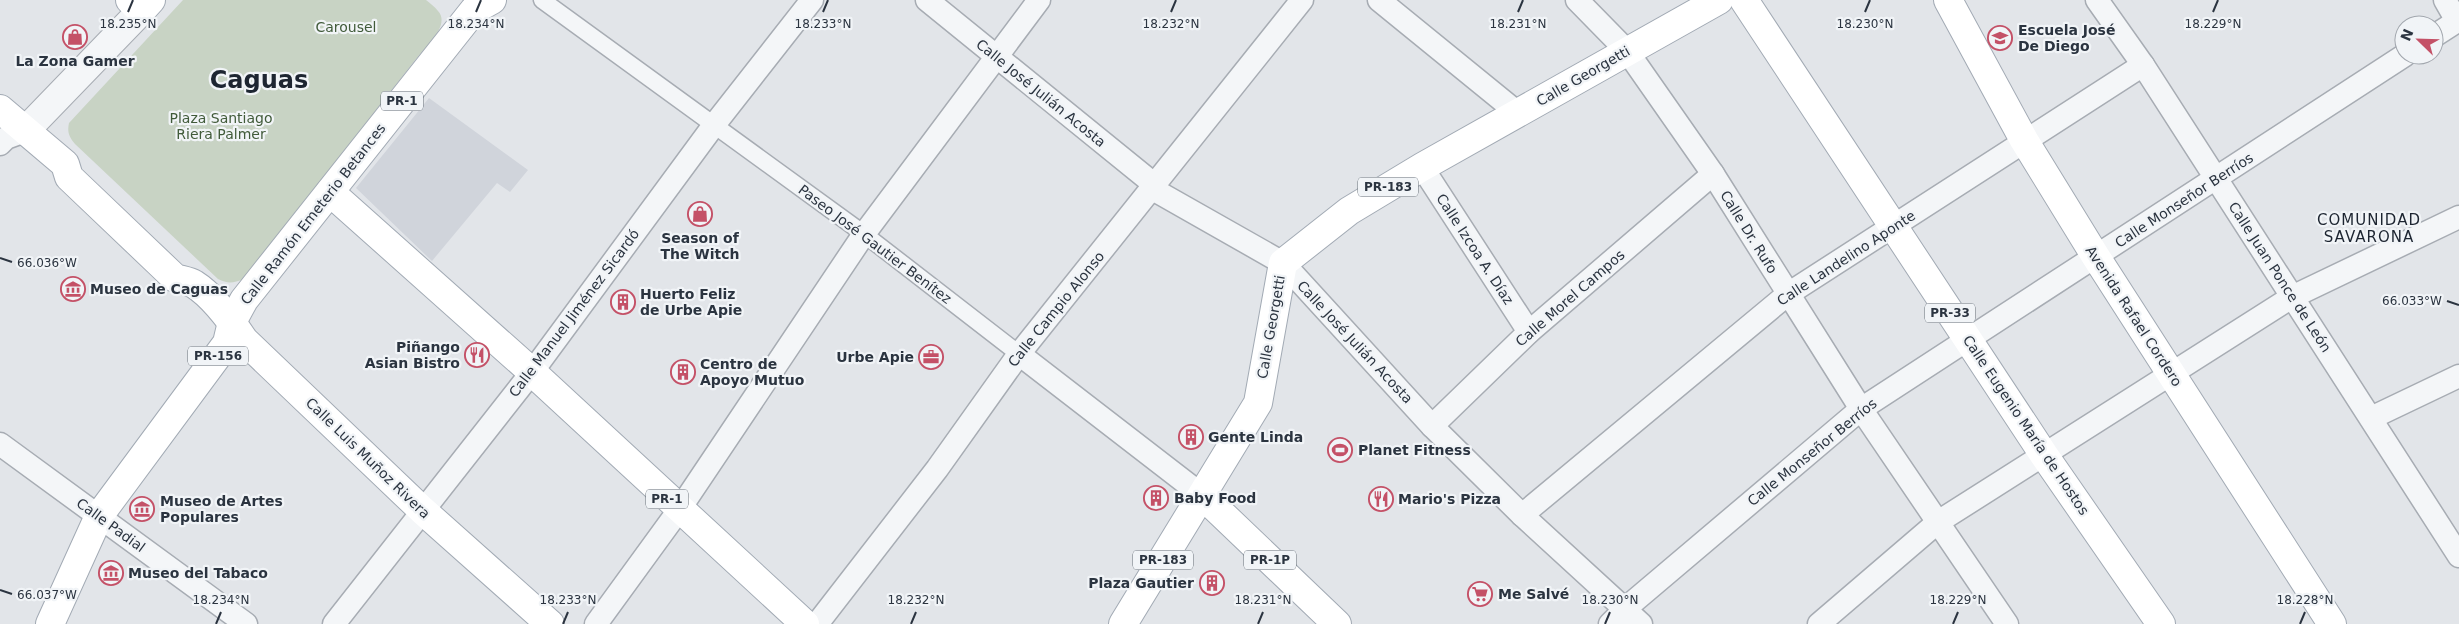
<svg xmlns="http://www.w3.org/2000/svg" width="2459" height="624" font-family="'DejaVu Sans',sans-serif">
<rect width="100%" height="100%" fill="#e2e5e9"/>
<path fill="#d0d4db" d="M429,98L528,170L510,192L497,183L432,261L356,188Z"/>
<path fill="#c8d3c4" d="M183,0H426C430,3 435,7 438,11C451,25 425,48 416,59L244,279C233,283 228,284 218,279L75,144C69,137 67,132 69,123Z"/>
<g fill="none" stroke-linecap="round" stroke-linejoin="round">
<defs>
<path id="pedestrian" d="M542,0L864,234L1019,354"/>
<g id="minor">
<path d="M927,0L1155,185L1156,191L1283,263L1432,426L1522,515L1641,624"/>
<path d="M1379,0L1519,114"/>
<path d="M1577,0L1627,51L1713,174L1861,409L2007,624"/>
<path d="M2097,0L2143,65L2459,556"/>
<path d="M2445,0L2457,21"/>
<path d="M2434,36L2459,20"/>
<path d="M0,144L6,138L25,131"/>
<path d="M1422,167L1529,332"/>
<path d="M1019,354L1203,496"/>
<path d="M2371,418L2459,376"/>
<path d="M1432,426L1529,332L1713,174"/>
<path d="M0,444L246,624"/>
<path d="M1522,515L1788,294L2143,65"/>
<path d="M334,624L532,372L714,125L812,0"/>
<path d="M596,624L679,510L864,234L1039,0"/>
<path d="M817,624L937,469L1019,354L1302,0"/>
<path d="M1610,624L1626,608L1861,409L2405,55"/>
<path d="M1819,624L1938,522L2292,297L2459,217"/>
</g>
<path id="tertiary" d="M25,131L141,11"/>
<g id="primary">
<path d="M130,0L141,11L151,0"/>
<path d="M1744,0L2044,455L2161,624"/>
<path d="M1948,0L2024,140L2096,257L2332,624"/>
<path d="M0,109L65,164L69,177L175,278C181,280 189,281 194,284C213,296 232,322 244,340L422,510L550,624"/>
<path d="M330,192L532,372L805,624"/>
<path d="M1203,496L1337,624"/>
<path d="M50,624L99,516L227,343L232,322L244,300L474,10L492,0"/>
<path d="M1123,624L1258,403L1283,263L1349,211L1422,167L1719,0"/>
</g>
</defs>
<use href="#pedestrian" stroke="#a7acb3" stroke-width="19"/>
<use href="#minor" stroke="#a7acb3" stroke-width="25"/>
<use href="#tertiary" stroke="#a7acb3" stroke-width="30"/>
<use href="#primary" stroke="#a2aab4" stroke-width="30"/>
<use href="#pedestrian" stroke="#f4f6f8" stroke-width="16"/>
<use href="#minor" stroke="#f4f6f8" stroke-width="22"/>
<use href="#tertiary" stroke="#f4f6f8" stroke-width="28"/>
<use href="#primary" stroke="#fff" stroke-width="28"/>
</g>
<path fill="none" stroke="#2b3440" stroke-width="2" d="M128,12L133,0M476,12L481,0M823,12L828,0M1171,12L1176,0M1518,12L1523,0M1865,12L1870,0M2213,12L2218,0M0,258L12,262M2447,301L2459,305M0,590L12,594M216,624L221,612M563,624L568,612M911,624L916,612M1258,624L1263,612M1605,624L1610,612M1953,624L1958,612M2300,624L2305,612"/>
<defs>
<symbol id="shop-ring" viewBox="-11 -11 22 22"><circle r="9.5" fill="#f1f4f7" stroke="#c45167" stroke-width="1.5"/><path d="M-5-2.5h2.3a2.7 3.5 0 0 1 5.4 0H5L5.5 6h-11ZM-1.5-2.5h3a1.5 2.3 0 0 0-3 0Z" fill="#c45167"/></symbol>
<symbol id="school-ring" viewBox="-11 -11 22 22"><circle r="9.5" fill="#f1f4f7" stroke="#c45167" stroke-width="1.5"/><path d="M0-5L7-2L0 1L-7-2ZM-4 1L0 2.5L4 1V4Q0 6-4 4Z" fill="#c45167"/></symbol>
<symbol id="museum-ring" viewBox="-11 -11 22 22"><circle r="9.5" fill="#f1f4f7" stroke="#c45167" stroke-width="1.5"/><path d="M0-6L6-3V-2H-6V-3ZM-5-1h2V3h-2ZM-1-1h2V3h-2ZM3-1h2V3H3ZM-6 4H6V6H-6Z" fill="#c45167"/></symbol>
<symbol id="building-ring" viewBox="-11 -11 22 22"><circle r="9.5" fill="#f1f4f7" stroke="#c45167" stroke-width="1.5"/><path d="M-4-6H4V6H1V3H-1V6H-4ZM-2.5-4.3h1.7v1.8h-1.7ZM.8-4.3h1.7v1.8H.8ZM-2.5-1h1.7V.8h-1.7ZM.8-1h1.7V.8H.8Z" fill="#c45167"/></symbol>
<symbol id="restaurant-ring" viewBox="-11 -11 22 22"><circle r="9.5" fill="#f1f4f7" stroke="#c45167" stroke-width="1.5"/><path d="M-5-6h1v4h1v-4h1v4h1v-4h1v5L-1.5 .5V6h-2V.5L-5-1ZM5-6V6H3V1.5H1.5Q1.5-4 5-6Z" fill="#c45167"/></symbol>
<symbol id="office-ring" viewBox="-11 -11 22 22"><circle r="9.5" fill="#f1f4f7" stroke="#c45167" stroke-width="1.5"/><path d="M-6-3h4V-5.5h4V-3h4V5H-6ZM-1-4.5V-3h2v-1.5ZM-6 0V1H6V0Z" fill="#c45167"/></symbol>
<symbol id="stadium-ring" viewBox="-11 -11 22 22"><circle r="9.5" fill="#f1f4f7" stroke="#c45167" stroke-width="1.5"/><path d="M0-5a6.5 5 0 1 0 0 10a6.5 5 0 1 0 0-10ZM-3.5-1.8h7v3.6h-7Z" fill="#c45167"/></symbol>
<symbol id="supermarket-ring" viewBox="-11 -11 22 22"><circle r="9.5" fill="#f1f4f7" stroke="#c45167" stroke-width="1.5"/><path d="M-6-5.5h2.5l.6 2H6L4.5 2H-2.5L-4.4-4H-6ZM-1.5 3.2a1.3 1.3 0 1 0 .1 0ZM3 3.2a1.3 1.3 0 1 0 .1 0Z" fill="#c45167"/></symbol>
</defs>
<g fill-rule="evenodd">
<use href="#shop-ring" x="61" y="23" width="28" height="28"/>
<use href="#school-ring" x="1986" y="24" width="28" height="28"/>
<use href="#shop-ring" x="686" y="200" width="28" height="28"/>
<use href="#museum-ring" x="59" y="275" width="28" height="28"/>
<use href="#building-ring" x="609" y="288" width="28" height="28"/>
<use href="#restaurant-ring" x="463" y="341" width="28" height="28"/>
<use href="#office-ring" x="917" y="343" width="28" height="28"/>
<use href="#building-ring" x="669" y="358" width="28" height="28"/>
<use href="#building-ring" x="1177" y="423" width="28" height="28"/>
<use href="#stadium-ring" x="1326" y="436" width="28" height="28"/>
<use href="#building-ring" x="1142" y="484" width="28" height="28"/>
<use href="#restaurant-ring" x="1367" y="485" width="28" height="28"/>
<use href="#museum-ring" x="128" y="495" width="28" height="28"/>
<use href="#museum-ring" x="97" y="559" width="28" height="28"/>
<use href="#building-ring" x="1198" y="569" width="28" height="28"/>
<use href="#supermarket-ring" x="1466" y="580" width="28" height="28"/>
</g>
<g text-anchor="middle" stroke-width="4.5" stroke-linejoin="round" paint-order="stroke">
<g fill="#f1f4f7" stroke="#666e77" stroke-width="1">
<rect x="381" y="91.5" width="42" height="19" rx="4"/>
<rect x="1358" y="177.5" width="60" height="19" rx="4"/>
<rect x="1925" y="303.5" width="50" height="19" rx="4"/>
<rect x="188" y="346.5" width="60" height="19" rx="4"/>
<rect x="646" y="489.5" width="42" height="19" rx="4"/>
<rect x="1133" y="550.5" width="60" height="19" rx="4"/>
<rect x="1244" y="550.5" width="52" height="19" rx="4"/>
</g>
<g font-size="12" font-weight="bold" fill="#2b3440">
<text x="402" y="105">PR-1</text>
<text x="1388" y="191">PR-183</text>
<text x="1950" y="317">PR-33</text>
<text x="218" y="360">PR-156</text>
<text x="667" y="503">PR-1</text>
<text x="1163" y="564">PR-183</text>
<text x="1270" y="564">PR-1P</text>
</g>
<g font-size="14" fill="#415b3a" stroke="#f1f4f7">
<text x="346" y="32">Carousel</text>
<text x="221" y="123">Plaza Santiago<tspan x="221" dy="16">Riera Palmer</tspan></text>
</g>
<g font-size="14" font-weight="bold" fill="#2b3440" stroke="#f1f4f7" text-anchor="start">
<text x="2018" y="35">Escuela José<tspan x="2018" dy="16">De Diego</tspan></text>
<text x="75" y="66" text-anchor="middle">La Zona Gamer</text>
<text x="700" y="243" text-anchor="middle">Season of<tspan x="700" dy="16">The Witch</tspan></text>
<text x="90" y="294">Museo de Caguas</text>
<text x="640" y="299">Huerto Feliz<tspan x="640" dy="16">de Urbe Apie</tspan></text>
<text x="460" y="352" text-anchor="end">Piñango<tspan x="460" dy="16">Asian Bistro</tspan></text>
<text x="914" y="362" text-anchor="end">Urbe Apie</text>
<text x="700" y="369">Centro de<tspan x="700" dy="16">Apoyo Mutuo</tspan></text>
<text x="1208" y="442">Gente Linda</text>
<text x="1358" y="455">Planet Fitness</text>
<text x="1174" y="503">Baby Food</text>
<text x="1398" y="504">Mario's Pizza</text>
<text x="160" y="506">Museo de Artes<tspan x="160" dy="16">Populares</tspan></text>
<text x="128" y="578">Museo del Tabaco</text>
<text x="1194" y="588" text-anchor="end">Plaza Gautier</text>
<text x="1498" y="599">Me Salvé</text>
</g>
<g font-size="14" fill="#2b3440" stroke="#f1f4f7">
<text transform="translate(1583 76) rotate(-30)" y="5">Calle Georgetti</text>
<text transform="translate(1041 93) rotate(39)" y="5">Calle José Julián Acosta</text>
<text transform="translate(2184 200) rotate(-33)" y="5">Calle Monseñor Berríos</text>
<text transform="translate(313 214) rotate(-52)" y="5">Calle Ramón Emeterio Betances</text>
<text transform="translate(1749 232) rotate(58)" y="5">Calle Dr. Rufo</text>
<text transform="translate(875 244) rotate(37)" y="5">Paseo José Gautier Benítez</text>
<text transform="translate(1475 249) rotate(57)" y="5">Calle Izcoa A. Díaz</text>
<text transform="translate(1846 258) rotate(-33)" y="5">Calle Landelino Aponte</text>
<text transform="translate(2280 277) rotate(57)" y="5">Calle Juan Ponce de León</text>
<text transform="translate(1570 298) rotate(-41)" y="5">Calle Morel Campos</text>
<text transform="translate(1056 309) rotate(-51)" y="5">Calle Campio Alonso</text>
<text transform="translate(574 313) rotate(-53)" y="5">Calle Manuel Jiménez Sicardó</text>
<text transform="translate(2134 316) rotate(57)" y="5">Avenida Rafael Cordero</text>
<text transform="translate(1271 327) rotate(-80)" y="5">Calle Georgetti</text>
<text transform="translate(1355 342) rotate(47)" y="5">Calle José Julián Acosta</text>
<text transform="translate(2026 425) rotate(56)" y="5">Calle Eugenio María de Hostos</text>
<text transform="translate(1812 452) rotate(-39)" y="5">Calle Monseñor Berríos</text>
<text transform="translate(368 458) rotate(44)" y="5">Calle Luis Muñoz Rivera</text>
<text transform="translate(111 525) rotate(36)" y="5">Calle Padial</text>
</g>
<g font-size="15" letter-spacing="1" fill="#1d2531" stroke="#f1f4f7">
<text x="2369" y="225">COMUNIDAD<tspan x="2369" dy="17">SAVARONA</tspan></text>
</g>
<g font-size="24" font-weight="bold" fill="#1d2531" stroke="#f1f4f7">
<text x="259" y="88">Caguas</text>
</g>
</g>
<g font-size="12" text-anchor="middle" fill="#2b3440" stroke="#f1f4f7" stroke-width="4.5" stroke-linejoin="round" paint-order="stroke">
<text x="128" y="28">18.235°N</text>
<text x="476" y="28">18.234°N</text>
<text x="823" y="28">18.233°N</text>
<text x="1171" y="28">18.232°N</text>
<text x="1518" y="28">18.231°N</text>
<text x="1865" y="28">18.230°N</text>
<text x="2213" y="28">18.229°N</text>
<text x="47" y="267">66.036°W</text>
<text x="2412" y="305">66.033°W</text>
<text x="47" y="599">66.037°W</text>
<text x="221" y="604">18.234°N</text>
<text x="568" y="604">18.233°N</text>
<text x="916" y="604">18.232°N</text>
<text x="1263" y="604">18.231°N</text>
<text x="1610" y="604">18.230°N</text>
<text x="1958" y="604">18.229°N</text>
<text x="2305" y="604">18.228°N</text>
</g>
<g transform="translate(2419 40) rotate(293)"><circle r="24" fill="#f1f4f7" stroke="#a2a7ae"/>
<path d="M0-4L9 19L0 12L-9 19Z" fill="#c45167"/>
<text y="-8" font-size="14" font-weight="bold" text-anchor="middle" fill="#2b3440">N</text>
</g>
</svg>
